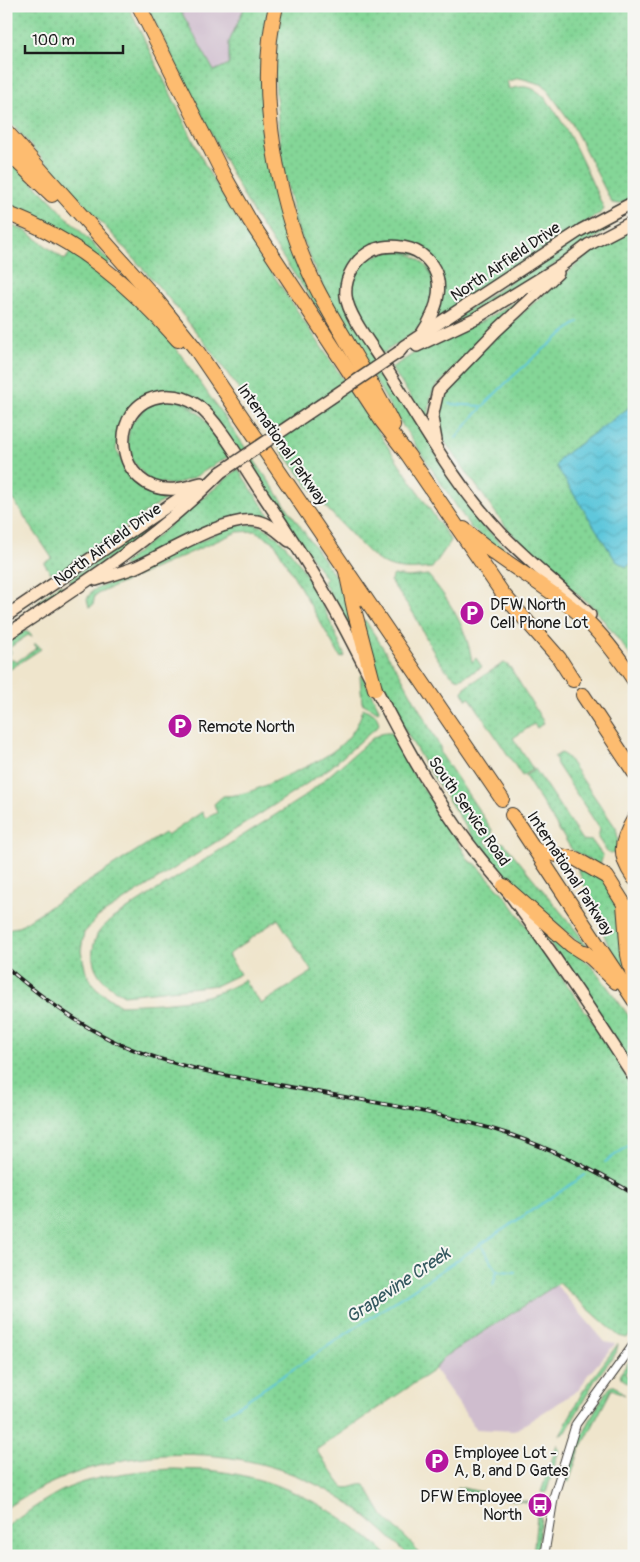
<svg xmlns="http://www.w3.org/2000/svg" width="640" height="1562" font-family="Pangolin,sans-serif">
<defs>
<pattern id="grass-dots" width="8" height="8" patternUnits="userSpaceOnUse" patternTransform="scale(1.25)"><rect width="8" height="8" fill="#84d697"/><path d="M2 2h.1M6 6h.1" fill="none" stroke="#71b782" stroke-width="1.8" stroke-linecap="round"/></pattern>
<pattern id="water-waves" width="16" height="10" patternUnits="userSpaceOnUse" patternTransform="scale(1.25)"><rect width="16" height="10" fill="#5ec7db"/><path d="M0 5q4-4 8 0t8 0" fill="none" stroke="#51aabb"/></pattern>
</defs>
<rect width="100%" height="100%" fill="#f6f6f2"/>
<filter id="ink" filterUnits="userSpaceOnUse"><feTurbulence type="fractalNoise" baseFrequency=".02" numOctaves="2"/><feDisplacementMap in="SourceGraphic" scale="10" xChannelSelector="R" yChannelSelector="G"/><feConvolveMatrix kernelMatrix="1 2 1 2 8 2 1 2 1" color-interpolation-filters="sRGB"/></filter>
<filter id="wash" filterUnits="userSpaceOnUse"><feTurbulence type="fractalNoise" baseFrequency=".0096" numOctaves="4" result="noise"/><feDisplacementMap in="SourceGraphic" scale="20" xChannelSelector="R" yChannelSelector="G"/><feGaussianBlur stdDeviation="1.12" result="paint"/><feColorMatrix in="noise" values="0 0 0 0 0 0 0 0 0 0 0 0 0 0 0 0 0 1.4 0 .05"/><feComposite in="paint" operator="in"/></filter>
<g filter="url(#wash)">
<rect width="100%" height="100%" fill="#efe5cc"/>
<g fill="#cfbdce">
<path d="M178,6H245L229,42V64L214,71Z"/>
<path d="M546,1273L605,1342L615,1344L587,1376L580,1389L514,1431L476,1429L423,1352Z"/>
</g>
<g fill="url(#grass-dots)" stroke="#50795a">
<path d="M6,6H128L208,171L264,261L451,541L432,568C410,570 393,572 375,558C365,550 357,540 348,531C291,473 254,406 204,342C143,263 72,193 6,118Z"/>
<path d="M146,6H178L214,71L229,64V42L245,6H270L272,156L330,327L256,218L237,184Z"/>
<path d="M280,6H634V198L619,204L612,203L572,124L544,85L520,78L507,81L509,89C519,87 526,85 535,90C558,101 589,177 601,202L604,209L602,212L438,318L436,316L440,304L425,256L375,247L343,289L446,471L486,531L488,530L510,554L512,553L538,580L471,528L391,408L325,292L298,229L282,166L274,70Z"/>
<path d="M6,158L42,191L110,262L107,265L6,208Z"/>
<path d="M609,220L613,221L606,231L506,297L449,326L448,323L587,230Z"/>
<path d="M6,223L26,231L65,260L72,250L114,280L162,328L337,579L353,619L363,658L323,581L326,579L231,440L214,418L164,392L151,394L131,406L119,425L116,449L127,471L145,486L173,494L59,573L50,572L44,563L52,558L6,489Z"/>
<path d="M634,228V660L594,608L556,576L508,530L443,439L437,416L441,396L457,375L496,337L594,249Z"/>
<path d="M393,251C401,252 408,253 415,257C438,270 439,302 425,321C414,335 396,344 382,354C373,340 361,326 355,311C343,277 360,256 393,251Z"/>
<path d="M525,296L435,388L431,396L428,422L391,368L413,354L482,321Z"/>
<path d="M165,399L184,402L202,416L275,524L243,516L226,519L124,567L123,564L238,469L229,456L193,478L173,485L149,481L126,453L130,424L149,404Z"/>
<path d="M175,506L176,508L148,534L73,584L69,579Z"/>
<path d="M237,524C244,525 256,523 263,527C300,546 329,619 345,656L341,658L274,542L255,531L237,532L95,595L93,605L89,607L87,599L92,591Z"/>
<path d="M394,575L407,577L428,575C450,601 467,628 472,662L476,658L482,667L460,679C441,675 424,632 415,616C408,604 398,592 390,581Z"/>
<path d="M60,584L65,589L35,611L40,600Z"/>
<path d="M365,620L400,674L440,747L441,754L492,830V837L485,840L489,847L498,842L504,843L578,933L589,951L517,890L475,841L422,759L394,711L378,677L362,622Z"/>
<path d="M25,631L31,634L32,637L28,635L9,648L11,652L8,658L10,660L12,659L16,662L37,648L34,644H37L41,649L6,672V642Z"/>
<path d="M504,663L510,667L544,723L537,728L534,724L513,738L533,769L522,776L470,698L466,699L463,692L465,687Z"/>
<path d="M362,675L379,709L378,712L362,703L360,676Z"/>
<path d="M363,708L376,715L379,723L378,726L331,767L293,793L98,917L84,933L81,951L86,972L96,989L119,1005C161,1003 208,1003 244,980L261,1004L312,972L278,919L228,955L240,974L217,985L124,995C99,982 85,963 97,935C100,929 108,923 113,918L305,796L374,737L383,733H392L412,767L411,771L429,797L434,800L469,861L476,864L506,897L602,1035L634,1088V1331L627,1338L619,1336L559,1283L443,1358L434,1370L316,1450L343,1487C352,1490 357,1483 365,1485L383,1516L413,1545L420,1556H409C388,1535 365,1513 340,1498C239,1434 103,1443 6,1508V929L18,927L164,833L167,836L202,812L205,818L217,813L214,804L223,796C244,796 262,787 281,778C315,763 354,748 363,708Z"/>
<path d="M561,753L567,757L616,828L618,839L615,854L607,852L598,838L600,829L556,763L557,761L554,757Z"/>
<path d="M535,769L582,840L592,841L603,856L600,864L598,865L572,850L525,776Z"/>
<path d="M581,865L601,875L623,908L630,984L606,940L578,869Z"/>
<path d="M534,920L581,956L595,970L634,1023V1069Z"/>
<path d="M618,1344L616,1353L595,1380L566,1432L560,1435L583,1391Z"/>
<path d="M634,1355V1362L625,1374L634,1380L631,1385L621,1378L620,1374Z"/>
<path d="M612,1386H615L625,1395L612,1389L579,1452L569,1482L567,1481L565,1478C570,1462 600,1393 612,1386Z"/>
<path d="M557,1444L559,1450L546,1493L541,1492Z"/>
<path d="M174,1469C188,1470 202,1469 216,1471C279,1478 343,1511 388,1556H6V1527C22,1516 38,1504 54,1495C86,1476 138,1470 174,1469Z"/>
<path d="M458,1487L535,1503L536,1504L457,1490Z"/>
<path d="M537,1515L541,1516L537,1556H533Z"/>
</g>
<path fill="url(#water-waves)" stroke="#3d727c" d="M634,404V562L626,567L616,561L556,466L560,458Z"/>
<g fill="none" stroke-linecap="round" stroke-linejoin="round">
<g stroke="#5ec7db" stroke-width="2">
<path d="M449,404L481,406"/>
<path d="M456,438C491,393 533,356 578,322"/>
<path d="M605,1162L634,1142"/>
<path d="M481,1245L497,1271L493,1285"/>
<path d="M498,1271L515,1272"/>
<path d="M224,1415L585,1175"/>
</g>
</g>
</g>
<g filter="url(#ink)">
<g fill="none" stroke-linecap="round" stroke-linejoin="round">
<defs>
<path id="minor" d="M544,1556L554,1496L576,1424L634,1344"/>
<g id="secondary">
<path d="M421,335C438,310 450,276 421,254C408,245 387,244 373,250C356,258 344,277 346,296C348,316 373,347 384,365C421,422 454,484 501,533C529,562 561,587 590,615"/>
<path d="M417,346L476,318L562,265L588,245L634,221"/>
<path d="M399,352L404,346L581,230L634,202"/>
<path d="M436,440L432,418L438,391L496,331L558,273"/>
<path d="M201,483C193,485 185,488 176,489C114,495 104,403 163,396C175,395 187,398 197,405C220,422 246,471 263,495C291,537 319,580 343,625C369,674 393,725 422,773C438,799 454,825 473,849C485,865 499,880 511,896C554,955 595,1016 634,1077"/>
<path d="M96,580C109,576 123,572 136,567C165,554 227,515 257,521C269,523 279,532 289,541"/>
<path d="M6,616L193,489"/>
<path d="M6,635C82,585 157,537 221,472"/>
</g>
<g id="motorway">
<path d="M139,6L222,172L250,221L381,420L408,455L503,594L559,658L573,680"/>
<path d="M276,6C255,90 278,210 316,287C340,334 371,378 393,425"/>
<path d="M6,131L155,298L195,348L502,799"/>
<path d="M6,151L52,195"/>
<path d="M6,213C76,239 130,285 178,340"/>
<path d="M464,529C497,559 536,579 571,607C596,626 616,653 634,680"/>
<path d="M346,571L355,613L375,689"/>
<path d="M583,695L634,772"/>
<path d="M512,815L634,1000"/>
<path d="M634,819C620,843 618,855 634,878"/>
<path d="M538,851L576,859L607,877L624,904L628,955L634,980"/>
<path d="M504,886L571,945L590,957"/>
<path d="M585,952L616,982"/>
</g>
</defs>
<use href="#minor" stroke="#3c3a36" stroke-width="10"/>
<use href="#secondary" stroke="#3c3a36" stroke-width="14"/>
<use href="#motorway" stroke="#3c3a36" stroke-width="16"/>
<use href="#minor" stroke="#fff" stroke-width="8"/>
<use href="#secondary" stroke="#fee4c6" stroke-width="11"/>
<use href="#motorway" stroke="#fdbc70" stroke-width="14"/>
<defs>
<path id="rail" d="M6,967C41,997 79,1026 122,1045C176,1068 233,1077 290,1087C364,1101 440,1111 511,1135C554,1150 595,1171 634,1194"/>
</defs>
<use href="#rail" stroke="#1c1c1c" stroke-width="4"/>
<use href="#rail" stroke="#f6f6f2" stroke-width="2" stroke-dasharray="5.5" stroke-linecap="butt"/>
<defs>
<path id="secondary-bridge" d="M221,472L399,352"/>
</defs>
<use href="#secondary-bridge" stroke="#3c3a36" stroke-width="14" stroke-linecap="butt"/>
<use href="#secondary-bridge" stroke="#fee4c6" stroke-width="11"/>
</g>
</g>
<defs>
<symbol id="parking-disc" viewBox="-11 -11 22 22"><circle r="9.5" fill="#b5179e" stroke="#f6f6f2"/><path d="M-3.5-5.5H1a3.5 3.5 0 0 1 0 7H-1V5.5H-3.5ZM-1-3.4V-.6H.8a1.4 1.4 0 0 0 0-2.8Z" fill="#fff"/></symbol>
<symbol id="bus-disc" viewBox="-11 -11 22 22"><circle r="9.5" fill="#b5179e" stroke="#f6f6f2"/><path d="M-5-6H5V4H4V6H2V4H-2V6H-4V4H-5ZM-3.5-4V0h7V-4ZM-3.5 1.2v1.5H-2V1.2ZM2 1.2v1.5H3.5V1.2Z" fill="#fff"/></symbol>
</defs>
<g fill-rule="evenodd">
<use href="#parking-disc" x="458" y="599" width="28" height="28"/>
<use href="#parking-disc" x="166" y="712" width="28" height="28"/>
<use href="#parking-disc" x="423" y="1447" width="28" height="28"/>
<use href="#bus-disc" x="526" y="1491" width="28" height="28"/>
</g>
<g text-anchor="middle" stroke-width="4" stroke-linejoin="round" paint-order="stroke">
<g font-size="16" fill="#1c1c1c" stroke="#f6f6f2">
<text transform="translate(505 261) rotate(-34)" y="6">North Airfield Drive</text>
<text transform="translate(283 444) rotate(55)" y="6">International Parkway</text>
<text transform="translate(107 544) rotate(-36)" y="6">North Airfield Drive</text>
<text transform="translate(470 811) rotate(55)" y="6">South Service Road</text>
<text transform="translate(571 873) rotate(57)" y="6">International Parkway</text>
</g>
<g font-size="16" fill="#1c1c1c" stroke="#f6f6f2" text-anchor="start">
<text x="490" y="610">DFW North<tspan x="490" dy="18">Cell Phone Lot</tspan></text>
<text x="198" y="732">Remote North</text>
<text x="454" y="1458">Employee Lot -<tspan x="454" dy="18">A, B, and D Gates</tspan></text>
<text x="522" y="1502" text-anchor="end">DFW Employee<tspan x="522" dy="18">North</tspan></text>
</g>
<g font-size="18" font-style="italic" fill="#33585f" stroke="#f6f6f2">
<text transform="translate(398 1285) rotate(-34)" y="6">Grapevine Creek</text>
</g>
</g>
<rect width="640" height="1562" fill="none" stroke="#f6f6f2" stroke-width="25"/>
<path d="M25 45v8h98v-8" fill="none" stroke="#1c1c1c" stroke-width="2.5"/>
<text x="32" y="45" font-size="15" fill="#1c1c1c" stroke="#f6f6f2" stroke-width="4" paint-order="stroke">100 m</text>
</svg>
